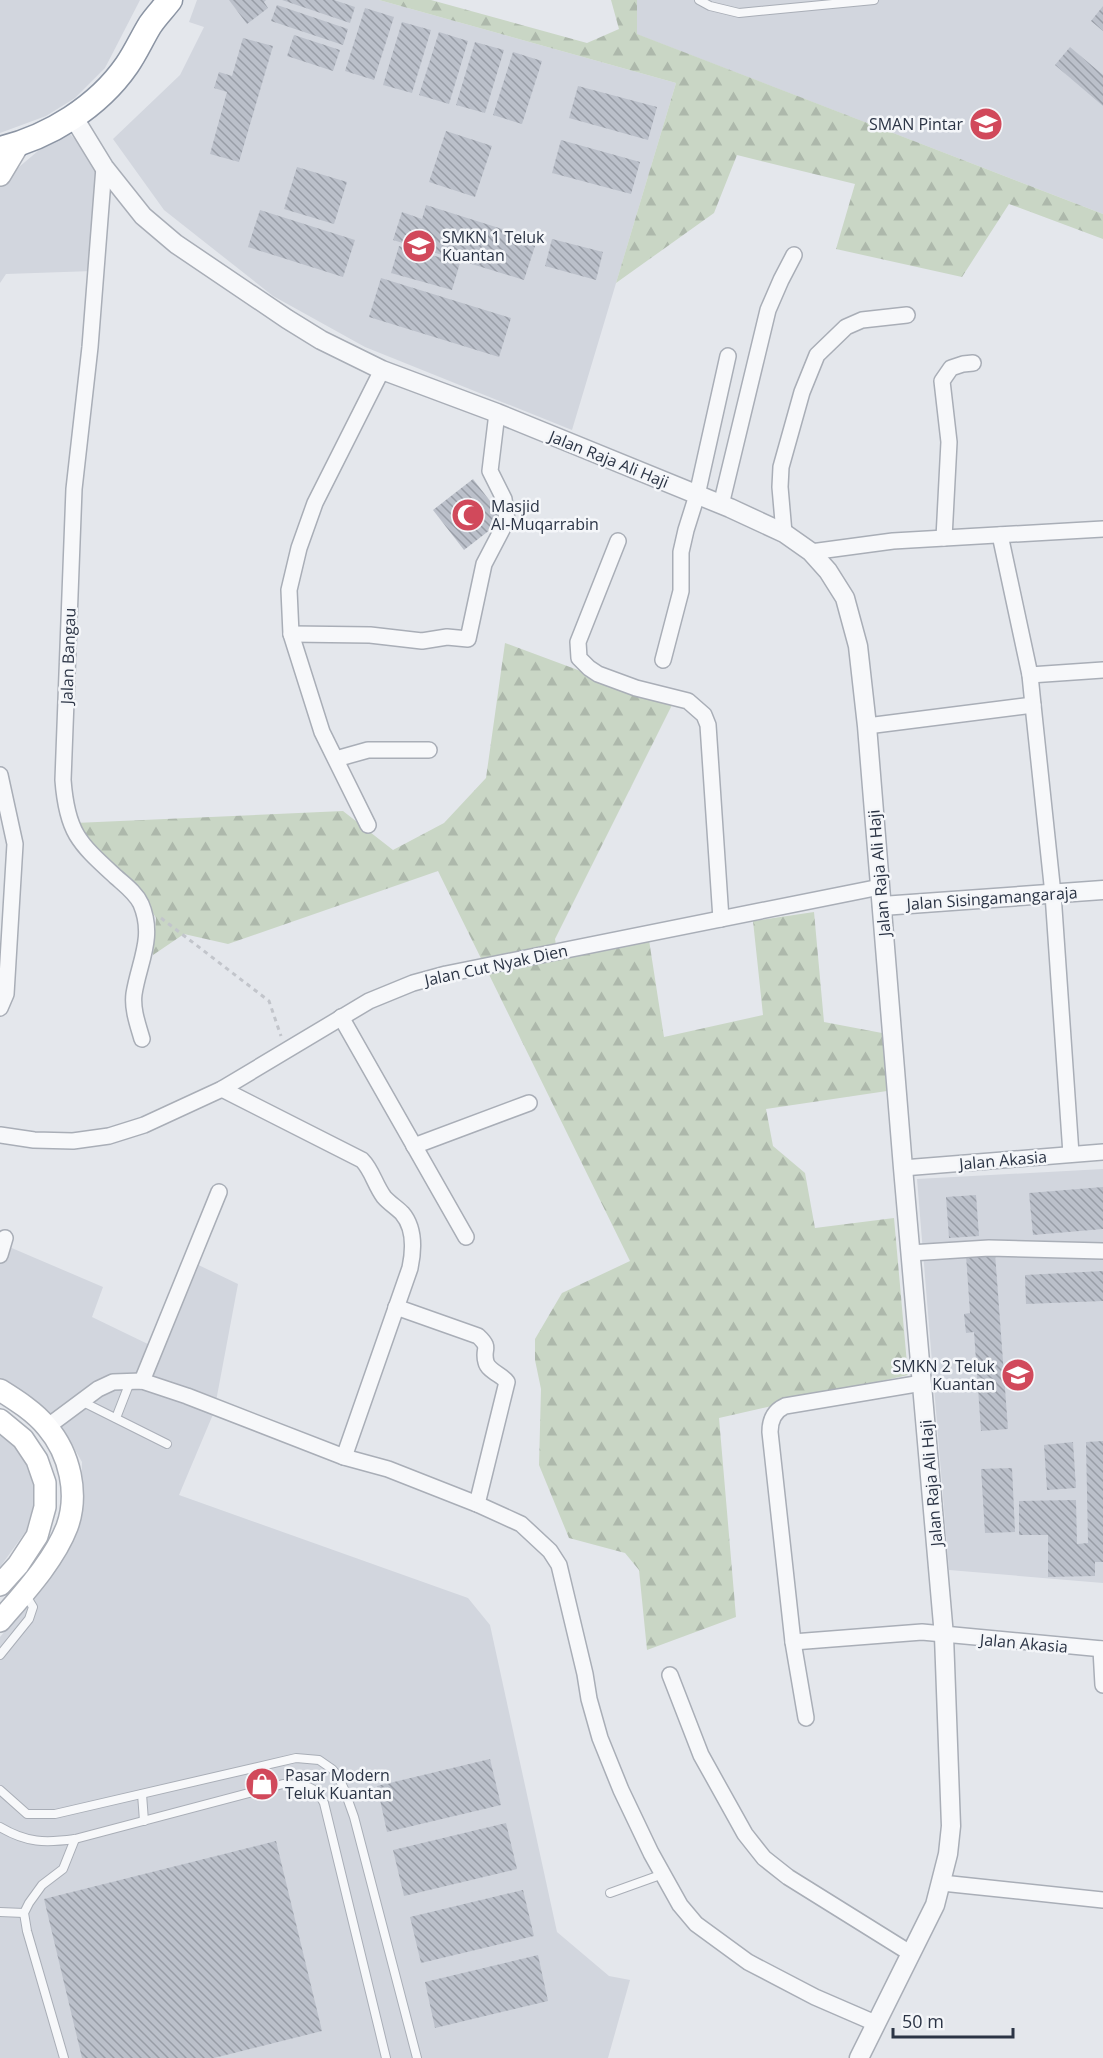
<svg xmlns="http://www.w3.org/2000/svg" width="1103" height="2058" font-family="'Open Sans',sans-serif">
<defs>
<pattern id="forest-firs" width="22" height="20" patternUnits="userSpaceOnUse" patternTransform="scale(1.5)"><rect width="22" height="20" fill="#c9d6c5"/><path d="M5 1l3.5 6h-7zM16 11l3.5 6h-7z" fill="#adb8ab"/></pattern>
<pattern id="building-back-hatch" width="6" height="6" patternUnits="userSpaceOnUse" patternTransform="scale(1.5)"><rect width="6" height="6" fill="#bbc0ca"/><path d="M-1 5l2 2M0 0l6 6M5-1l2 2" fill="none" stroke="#989da6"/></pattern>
</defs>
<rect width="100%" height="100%" fill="#e4e7ec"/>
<g fill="#d2d6de">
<path d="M0,0H140L105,68L75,98L46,116L0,133Z"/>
<path d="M197,0H379L676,83L572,430L365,347L273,296L164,210L113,139L180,75L204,27L189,22Z"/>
<path d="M637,0H1103V214L636,34Z"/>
<path d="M70,134L91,155L97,171L93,271L6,274L0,283V183L38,151Z"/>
<path d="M1103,1169V1583L949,1570L917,1179Z"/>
<path d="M0,1243L103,1287L92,1317L154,1347L188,1260L238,1284L214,1412L179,1495L468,1598L490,1625L557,1932L609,1976L630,1980L608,2058H0V1637L49,1579L68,1550L78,1527L81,1506L82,1462L57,1418L0,1381Z"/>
<path d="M0,1431L16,1444L28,1462L33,1485V1506L26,1531L0,1567Z"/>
</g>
<g fill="url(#forest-firs)">
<path d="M379,0H431L587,43L619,29L611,0H637V34L1103,214V239L1009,204L962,277L836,249L855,184L737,155L714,213L616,283L676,83Z"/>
<path d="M505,643L672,705L555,939L558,956L649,940L664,1037L763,1015L753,921L814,912L824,1022L882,1033L887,1091L766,1109L773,1146L805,1173L815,1228L894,1218L908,1375L719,1418L736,1617L647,1650L639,1570L625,1553L569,1538L539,1465L541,1389L535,1360V1339L562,1293L630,1261L438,871L228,944L184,934L153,955L156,918L144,898L86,845L75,823L343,811L393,850L444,823L486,778Z"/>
</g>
<g fill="url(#building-back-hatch)">
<path d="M229,0H266L264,2L268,8L247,24Z"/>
<path d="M282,0H334L355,7L350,23Z"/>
<path d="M277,5L348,29L343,45L271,21Z"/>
<path d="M1103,6V31L1091,21Z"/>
<path d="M365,8L394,17L374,80L345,71Z"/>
<path d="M402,22L431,30L412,93L383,85Z"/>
<path d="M439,32L468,41L449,104L419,95Z"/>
<path d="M294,35L340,50L333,71L287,56Z"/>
<path d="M243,38L273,46L239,162L210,154L227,92L214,88L219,72L232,76Z"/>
<path d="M475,42L504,50L485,113L456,105Z"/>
<path d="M1070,47L1103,75V106L1055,65Z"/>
<path d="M513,52L542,61L522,124L493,115Z"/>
<path d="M578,86L657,107L648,140L569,118Z"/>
<path d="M446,131L492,146L475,197L429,182Z"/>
<path d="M561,140L640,162L631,194L552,173Z"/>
<path d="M297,167L347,182L334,224L284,209Z"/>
<path d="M426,205L537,240L524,280L393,240L402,212L422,219Z"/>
<path d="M260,210L355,240L343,277L248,247Z"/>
<path d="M552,239L603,252L596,280L545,266Z"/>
<path d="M399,246L460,263L452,290L391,273Z"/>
<path d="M381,278L511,318L499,357L369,317Z"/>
<path d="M473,479L504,519L464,550L433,510Z"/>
<path d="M1103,1187V1229L1033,1235L1029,1193Z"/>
<path d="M976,1195L979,1236L949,1238L946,1197Z"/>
<path d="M995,1253L1008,1429L981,1431L974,1332L966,1333L964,1314L970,1313L966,1255Z"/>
<path d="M1103,1271V1301L1026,1304L1025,1275Z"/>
<path d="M1103,1441V1562H1095V1576L1048,1577V1535H1019V1501L1076,1500L1077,1544L1088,1543L1086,1442Z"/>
<path d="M1073,1442L1076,1488L1047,1490L1044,1445Z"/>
<path d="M1012,1468L1015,1532L985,1533L981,1469Z"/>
<path d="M490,1759L501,1805L387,1832L377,1786Z"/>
<path d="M506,1823L517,1869L404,1896L393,1850Z"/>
<path d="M276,1841L322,2031L214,2058H82L44,1899Z"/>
<path d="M523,1890L534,1936L421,1963L410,1917Z"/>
<path d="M538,1955L548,2001L435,2028L425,1982Z"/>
</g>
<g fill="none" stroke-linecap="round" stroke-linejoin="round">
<defs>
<g id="service">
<path d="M699,0L710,6L739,13L874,0"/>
<path d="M83,1402L167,1444"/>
<path d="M116,1418L130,1382"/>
<path d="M0,1655L29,1619L33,1607L25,1594"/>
<path d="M0,1790L27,1814H55L296,1758L319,1760L332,1769L338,1776L344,1789L354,1817L417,2058"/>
<path d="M142,1794L144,1821"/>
<path d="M0,1827C27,1843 45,1843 75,1839L283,1784C303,1785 315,1784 324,1803L386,2058"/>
<path d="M610,1893L663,1874"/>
<path d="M0,1912L24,1913"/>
<path d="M64,2058L27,1931L24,1913L29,1903L42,1885L63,1869L75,1839"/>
</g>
<g id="minor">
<path d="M104,167L90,347L74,489L63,780C67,833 79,843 116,877C125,885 136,893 141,904C155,937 139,962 134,994C132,1009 138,1025 142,1039"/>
<path d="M721,505L768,310L781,280L794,255"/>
<path d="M784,533L780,487L781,467L802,392L817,355L846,327L862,320L907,315"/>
<path d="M1000,535L1030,675L1033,705L1053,894L1071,1154"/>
<path d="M944,538L949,442L942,381L951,368L963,364L973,363"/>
<path d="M618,541L578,642L579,658L589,668L598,674L636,688L688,701L704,715L708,725L721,919"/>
<path d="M811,552L893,541L1103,529"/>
<path d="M291,634L370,635L422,641L447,637L468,639L484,564L507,520L504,499L490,471L497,413"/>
<path d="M663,660L681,591V552L686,530L697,495L728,356"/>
<path d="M1030,675L1103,670"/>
<path d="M867,726L1033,705"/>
<path d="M336,759L368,750H429"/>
<path d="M0,775L15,844L6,994L0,1008"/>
<path d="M368,825L322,732L291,634L289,590L299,548L315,503L382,370"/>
<path d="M341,1017L466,1237"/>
<path d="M222,1089L362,1160C372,1170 375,1185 384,1197C389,1203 396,1207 402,1213C415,1228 414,1249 410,1268L344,1457"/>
<path d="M0,1135L34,1140L73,1141L109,1136L144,1125L222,1089L369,1001L413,983L446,974L880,887"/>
<path d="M414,1146L529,1103"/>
<path d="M903,1168L1103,1152"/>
<path d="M910,1253L989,1248L1103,1251"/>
<path d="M0,1255L5,1238"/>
<path d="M396,1307L478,1336C492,1349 482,1348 486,1362C488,1371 502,1375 507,1382L477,1504"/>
<path d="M142,1381L219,1192"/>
<path d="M922,1383L785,1406C774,1411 770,1420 770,1432L793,1642L922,1632L1103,1649"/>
<path d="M47,1427L98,1389L113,1382L142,1381L187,1396L344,1457L388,1469L477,1504L521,1524L550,1551L559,1565L585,1674L589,1699L600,1738L621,1790L651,1853L680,1905L696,1924L748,1962L815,1997L875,2023"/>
<path d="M793,1642L806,1718"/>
<path d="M1101,1649L1103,1685"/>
<path d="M670,1675L701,1755L745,1834L764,1858L788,1877L910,1953"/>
<path d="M942,1883L1103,1900"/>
</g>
<g id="tertiary">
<path d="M74,118L104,167L143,216L176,244L287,319L321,340L382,370L497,413L730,508L784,533L811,552L828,571L845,598L858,646L867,726L903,1168L944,1636L951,1826L948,1854L935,1905L859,2058"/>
<path d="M882,906L1103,890"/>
</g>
<g id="secondary">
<path d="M0,175L18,145"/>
<path d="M0,1390C16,1400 35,1412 47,1427C70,1454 79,1494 67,1527C54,1561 23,1594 0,1621"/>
<path d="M0,1420L23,1439L37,1460L45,1483V1507L37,1536L18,1565L0,1585"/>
</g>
<path id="trunk" d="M0,149C49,137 98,107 127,65C136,52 142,38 150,25C156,16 164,8 170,0"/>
</defs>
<use href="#service" stroke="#a9aeb7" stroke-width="10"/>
<use href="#minor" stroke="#a9aeb7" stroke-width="18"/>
<use href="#tertiary" stroke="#a9aeb7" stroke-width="21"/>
<use href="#secondary" stroke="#a9aeb7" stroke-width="24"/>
<use href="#trunk" stroke="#8b94a3" stroke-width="27"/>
<path stroke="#c2c5cb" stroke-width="3" stroke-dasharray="4.5 4.5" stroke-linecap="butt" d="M161,918L269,1001L281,1036"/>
<use href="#service" stroke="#f7f8fa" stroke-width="8"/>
<use href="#minor" stroke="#f7f8fa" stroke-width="15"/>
<use href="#tertiary" stroke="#f7f8fa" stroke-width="18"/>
<use href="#secondary" stroke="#fff" stroke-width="21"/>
<use href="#trunk" stroke="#fff" stroke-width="24"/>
</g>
<defs>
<symbol id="school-disc" viewBox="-11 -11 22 22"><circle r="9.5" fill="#d1495b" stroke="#f4f6f9"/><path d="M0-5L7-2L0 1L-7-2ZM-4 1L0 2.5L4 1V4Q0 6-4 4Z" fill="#fff"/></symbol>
<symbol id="mosque-disc" viewBox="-11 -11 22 22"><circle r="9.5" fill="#d1495b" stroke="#f4f6f9"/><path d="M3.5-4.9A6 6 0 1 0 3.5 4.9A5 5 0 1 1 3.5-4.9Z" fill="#fff"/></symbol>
<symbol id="shop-disc" viewBox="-11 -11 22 22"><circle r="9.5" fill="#d1495b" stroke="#f4f6f9"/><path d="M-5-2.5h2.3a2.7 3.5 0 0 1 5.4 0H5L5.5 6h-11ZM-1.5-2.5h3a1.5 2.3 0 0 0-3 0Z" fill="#fff"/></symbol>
</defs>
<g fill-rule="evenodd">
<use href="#school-disc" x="967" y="105" width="38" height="38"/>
<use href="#school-disc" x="400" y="227" width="38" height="38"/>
<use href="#mosque-disc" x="449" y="496" width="38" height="38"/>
<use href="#school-disc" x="999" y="1356" width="38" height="38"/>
<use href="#shop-disc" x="243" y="1765" width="38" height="38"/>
</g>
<g text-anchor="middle" stroke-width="5" stroke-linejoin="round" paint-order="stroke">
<g font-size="16" fill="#2b3445" stroke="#f4f6f9" text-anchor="start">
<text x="963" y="130" text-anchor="end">SMAN Pintar</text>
<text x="442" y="243">SMKN 1 Teluk<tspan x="442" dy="18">Kuantan</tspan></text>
<text x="491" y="512">Masjid<tspan x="491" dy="18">Al-Muqarrabin</tspan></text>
<text x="995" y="1372" text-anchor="end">SMKN 2 Teluk<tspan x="995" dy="18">Kuantan</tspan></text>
<text x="285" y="1781">Pasar Modern<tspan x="285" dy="18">Teluk Kuantan</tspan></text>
</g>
<g font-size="16" fill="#2b3445" stroke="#f4f6f9">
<text transform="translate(609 459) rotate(22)" y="6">Jalan Raja Ali Haji</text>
<text transform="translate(68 656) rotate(-88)" y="6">Jalan Bangau</text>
<text transform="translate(879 873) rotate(-95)" y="6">Jalan Raja Ali Haji</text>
<text transform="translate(992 898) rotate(-4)" y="6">Jalan Sisingamangaraja</text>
<text transform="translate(496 965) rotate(-12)" y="6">Jalan Cut Nyak Dien</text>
<text transform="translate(1003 1160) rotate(-5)" y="6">Jalan Akasia</text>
<text transform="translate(931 1483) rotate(-95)" y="6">Jalan Raja Ali Haji</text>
<text transform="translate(1024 1643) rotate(5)" y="6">Jalan Akasia</text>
</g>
</g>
<path d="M893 2028v9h120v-9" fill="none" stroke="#2b3445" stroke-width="3"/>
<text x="902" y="2028" font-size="18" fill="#2b3445" stroke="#f4f6f9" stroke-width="4.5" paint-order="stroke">50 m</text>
</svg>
